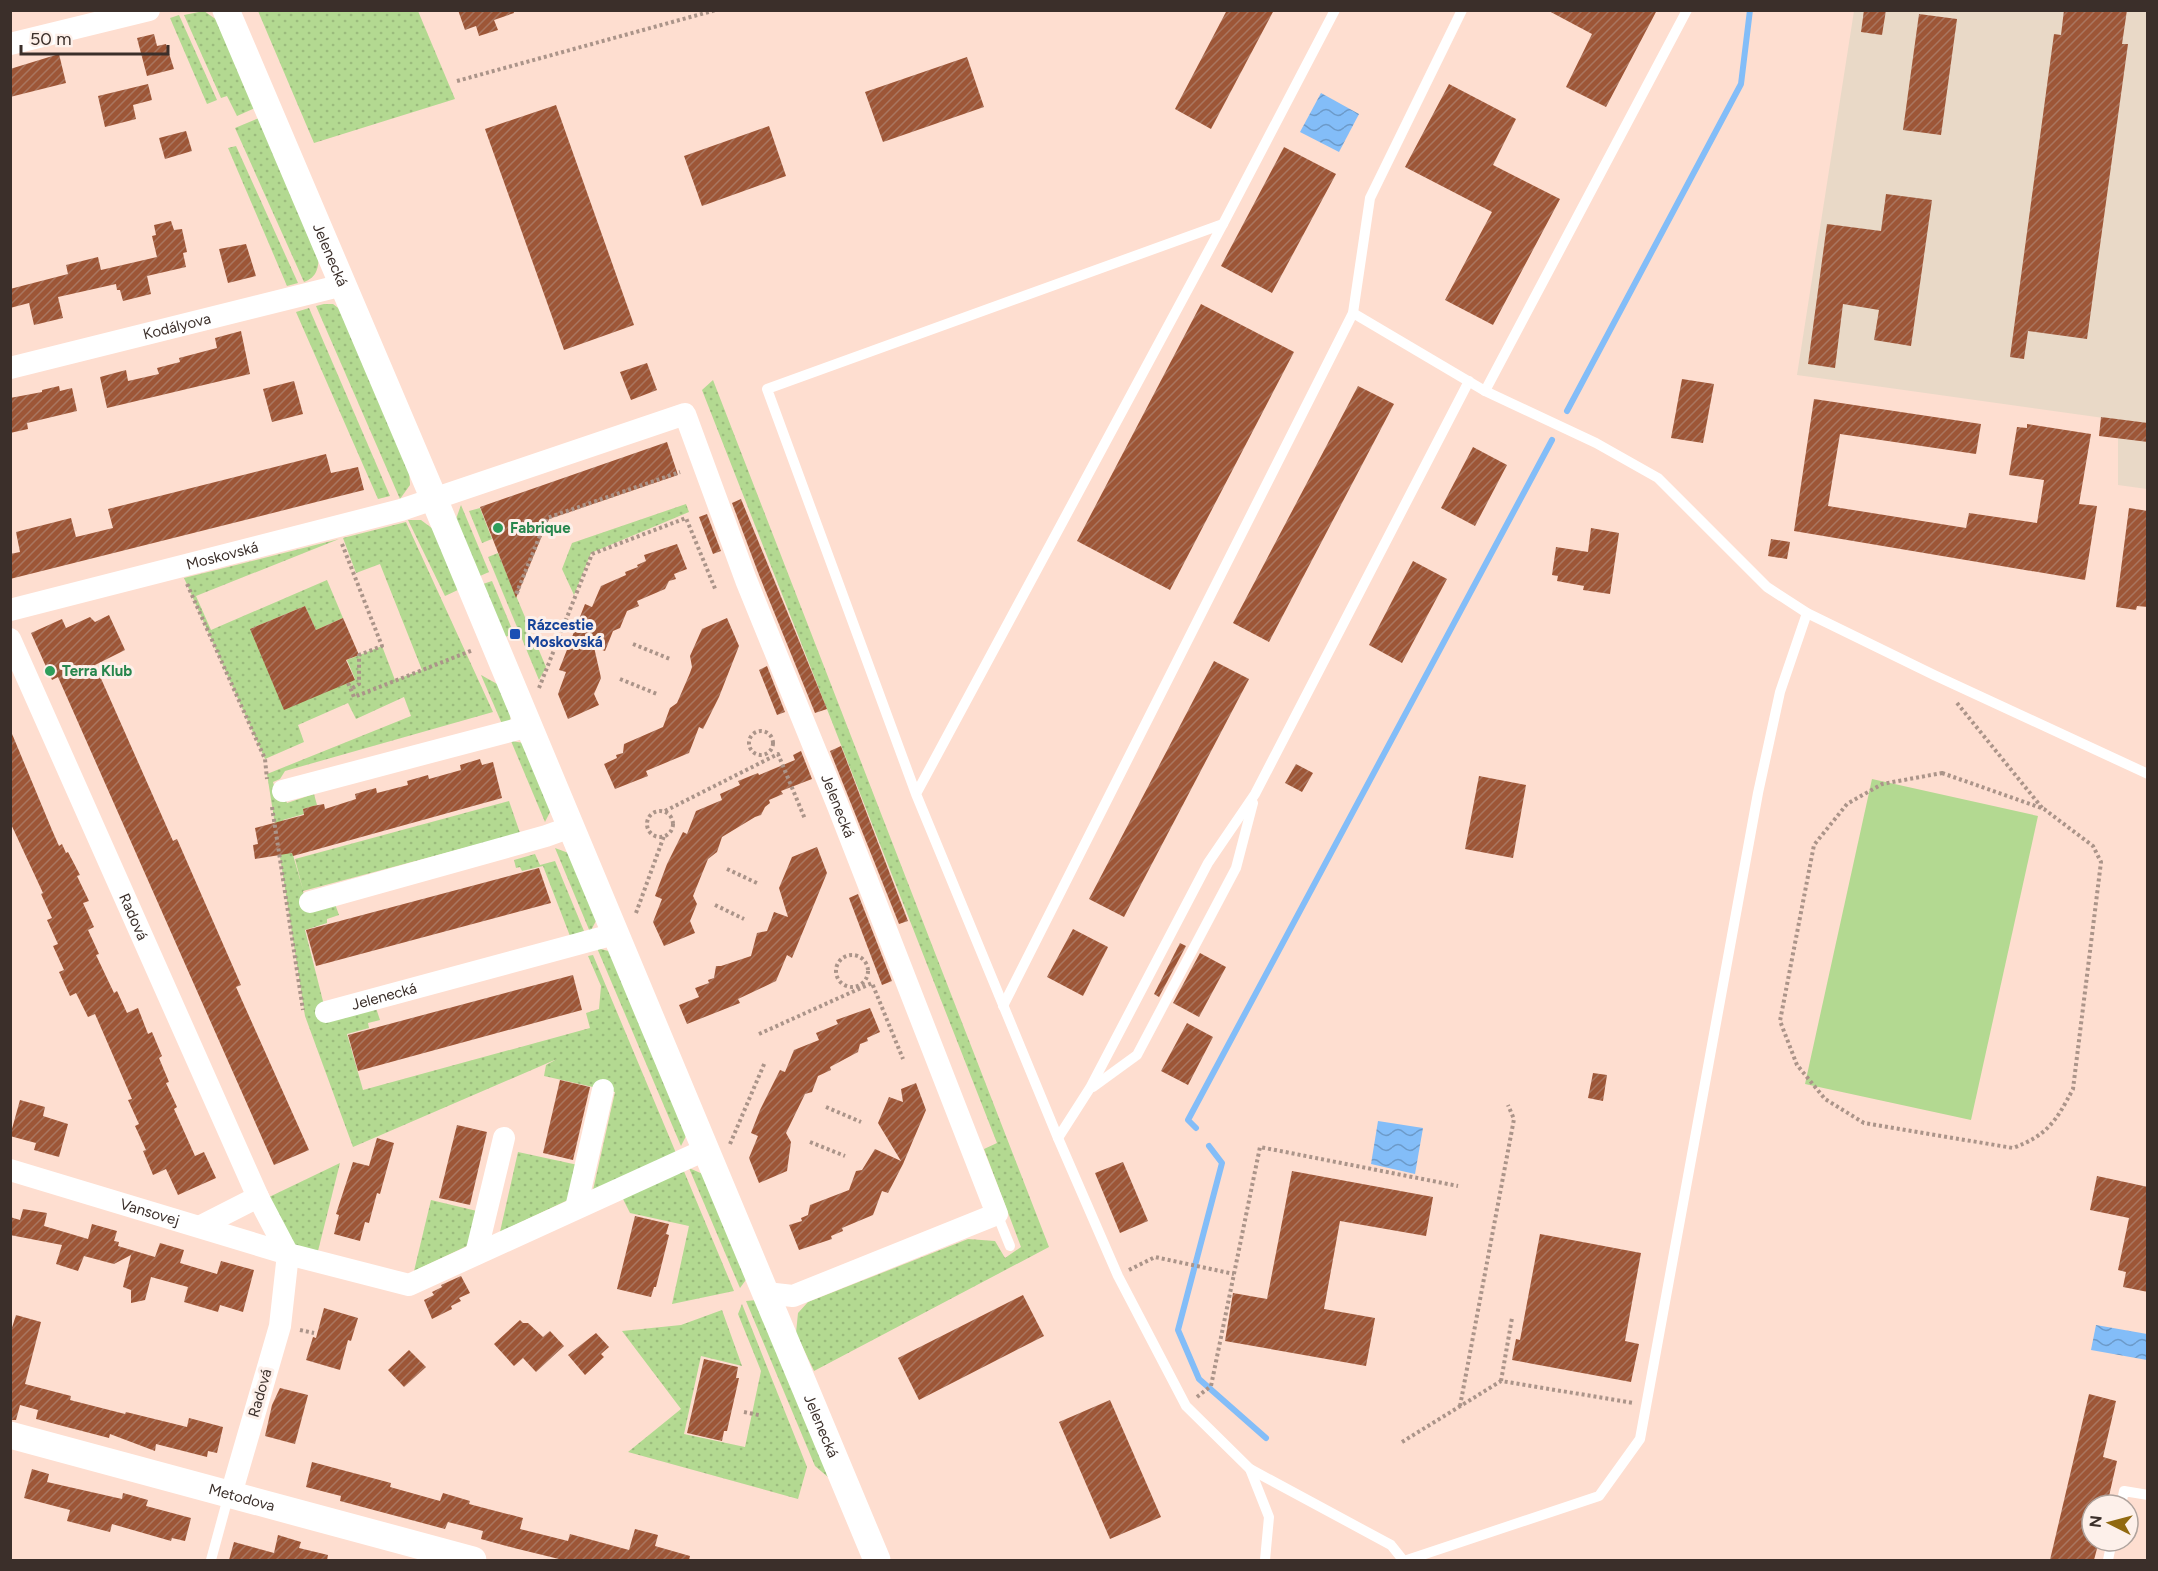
<svg xmlns="http://www.w3.org/2000/svg" width="2158" height="1571" font-family="Figtree,sans-serif">
<defs>
<pattern id="grass-dots" width="8" height="8" patternUnits="userSpaceOnUse" patternTransform="scale(1.5)"><rect width="8" height="8" fill="#b3d991"/><path d="M2 2h.1M6 6h.1" fill="none" stroke="#9bbb7d" stroke-width="1.8" stroke-linecap="round"/></pattern>
<pattern id="water-waves" width="16" height="10" patternUnits="userSpaceOnUse" patternTransform="scale(1.5)"><rect width="16" height="10" fill="#83bdf8"/><path d="M0 5q4-4 8 0t8 0" fill="none" stroke="#6c9ac9"/></pattern>
<pattern id="building-hatch" width="6" height="6" patternUnits="userSpaceOnUse" patternTransform="scale(1.5)"><rect width="6" height="6" fill="#9d5637"/><path d="M-1 1l2-2M0 6l6-6M5 7l2-2" fill="none" stroke="#a97660"/></pattern>
</defs>
<rect width="100%" height="100%" fill="#feded0"/>
<path fill="#e9d9c7" d="M1854,11H2147V489L2118,485V420L1797,375Z"/>
<g fill="url(#grass-dots)">
<path d="M204,11L217,20L255,108L237,116L227,96L221,98L184,15Z"/>
<path d="M258,11H418L455,99L314,143Z"/>
<path d="M179,15L217,100L207,104L170,18Z"/>
<path d="M259,118L319,256C318,269 317,277 304,282L235,128Z"/>
<path d="M236,146L298,283L287,286L228,148Z"/>
<path d="M324,304H333L342,311L409,468L410,485L400,499L316,306Z"/>
<path d="M309,308L390,496L378,499L296,312Z"/>
<path d="M713,380L1049,1247L814,1371L796,1333L798,1313L808,1302L968,1239L995,1241L1005,1258L1021,1247L984,1149L997,1143L702,390Z"/>
<path d="M686,504L689,512L591,553L574,595L562,569L572,543Z"/>
<path d="M461,505L489,572L480,576L456,519Z"/>
<path d="M480,508L492,539L482,543L469,511Z"/>
<path d="M408,520H421L433,529L460,589L445,596Z"/>
<path d="M406,522L493,712L285,771L280,779L273,782L276,793L283,791L287,803L314,794L317,805L303,809L304,814L283,820L303,890L295,859L509,801L520,833L303,891L308,911L335,904L339,915L327,919V923L305,930L328,1021L376,1008L380,1020L368,1023L369,1028L347,1034L363,1090L590,1028L586,1013L599,1009L601,986L588,956L593,955L676,1153L593,1190L615,1092L544,1076L546,1065L557,1059L353,1147L305,1016L267,774L411,716L404,697L356,719L348,703L298,725L304,742L265,759L184,578L339,539L196,596L211,630L327,580L343,618L316,630L305,606L250,629L355,679L347,660L382,646L395,680L422,670L380,564L356,573L343,538Z"/>
<path d="M498,553L546,667L539,680L488,557Z"/>
<path d="M492,581L514,634L505,637L483,584Z"/>
<path d="M481,675L499,685L511,712L510,722L502,724Z"/>
<path d="M511,741L524,743L552,808L545,822Z"/>
<path d="M555,848L571,854L597,919L590,932Z"/>
<path d="M535,854L540,865L555,861L584,931L570,936L543,866L522,871L520,867L516,868L514,860Z"/>
<path d="M597,948L612,952L688,1132L681,1146Z"/>
<path d="M518,1152L578,1165L570,1199L500,1232Z"/>
<path d="M340,1163L318,1251L289,1244L265,1199Z"/>
<path d="M689,1168L705,1175L748,1277L740,1288Z"/>
<path d="M683,1169L734,1291L672,1304L689,1226L630,1213L622,1197Z"/>
<path d="M431,1200L477,1211L469,1245L414,1271Z"/>
<path d="M757,1300L835,1483L815,1466L746,1301Z"/>
<path d="M742,1304L807,1467L798,1499L628,1452L681,1409L622,1331L681,1325L722,1310L742,1366L701,1356L684,1434L745,1447L761,1371L738,1314Z"/>
</g>
<path fill="#b3d991" d="M1872,779L2038,816L1971,1120L1805,1084Z"/>
<g fill="url(#water-waves)">
<path d="M1321,93L1359,114L1339,152L1300,132Z"/>
<path d="M1378,1121L1423,1128L1415,1174L1371,1164Z"/>
<path d="M2096,1325L2147,1334V1360L2091,1350Z"/>
</g>
<g fill="none" stroke-linecap="round" stroke-linejoin="round">
<g stroke="#83bdf8" stroke-width="6">
<path d="M1567,411L1741,84L1750,10"/>
<path d="M1196,1128L1188,1120L1552,440"/>
<path d="M1209,1146L1222,1163L1178,1330L1199,1379L1266,1438"/>
</g>
</g>
<g fill="url(#building-hatch)">
<path d="M458,10H513L514,13L494,20L498,30L479,36L476,26L465,30Z"/>
<path d="M1227,10H1274L1211,129L1175,109Z"/>
<path d="M1547,10H1657L1606,107L1566,87L1592,34Z"/>
<path d="M1864,10H1886L1882,35L1861,32Z"/>
<path d="M2064,10H2127L2122,44H2128L2087,339L2028,331L2024,359L2010,357L2054,34L2061,35Z"/>
<path d="M1919,14L1957,19L1941,135L1903,130Z"/>
<path d="M154,34L157,46L166,44L174,69L147,76L137,38Z"/>
<path d="M59,54L66,83L10,97V69Z"/>
<path d="M967,57L984,107L883,142L865,92Z"/>
<path d="M148,84L152,100L133,105L136,119L105,127L98,96Z"/>
<path d="M1449,84L1516,119L1493,165L1560,199L1493,325L1445,300L1492,212L1405,167Z"/>
<path d="M556,105L634,325L564,350L485,129Z"/>
<path d="M769,126L786,176L702,206L684,156Z"/>
<path d="M186,131L192,151L165,159L159,138Z"/>
<path d="M1284,147L1336,174L1272,293L1221,266Z"/>
<path d="M1886,194L1932,200L1911,346L1874,340L1879,310L1843,304L1835,368L1808,364L1827,224L1881,231Z"/>
<path d="M171,221L174,230L182,229L187,252L183,253L186,267L147,276L151,294L123,301L120,290H117L116,284L58,297L63,318L34,325L29,303L10,308V289L68,274L66,265L98,257L101,270L157,257L152,236L156,235L154,225Z"/>
<path d="M246,244L256,276L228,283L219,249Z"/>
<path d="M1201,304L1294,352L1170,590L1077,541Z"/>
<path d="M241,331L250,374L107,408L100,377L126,370L128,381L159,374L157,368L180,362L179,358L217,348L215,338Z"/>
<path d="M647,363L657,390L631,400L620,372Z"/>
<path d="M1682,379L1714,384L1703,443L1671,438Z"/>
<path d="M294,381L303,414L272,422L263,389Z"/>
<path d="M59,386L60,391L72,388L77,411L27,423L28,429L10,433V398L42,392V390Z"/>
<path d="M1358,386L1394,404L1269,642L1233,623Z"/>
<path d="M1814,399L1981,424L1976,454L1840,434L1828,506L1966,528L1969,513L2037,523L2044,480L2009,475L2017,427L2027,428V424L2091,434L2079,504L2097,506L2085,580L1794,531Z"/>
<path d="M2101,417L2148,423V442L2099,436Z"/>
<path d="M667,442L678,475L549,519L516,598L480,507Z"/>
<path d="M1473,447L1507,465L1475,526L1441,508Z"/>
<path d="M326,454L331,473L358,467L364,490L10,579V554L20,552L16,532L71,518L76,537L113,528L108,509Z"/>
<path d="M741,499L827,709L815,713L759,575L732,503Z"/>
<path d="M2129,508L2148,511V607L2137,606L2136,610L2116,607Z"/>
<path d="M707,514L721,551L713,554L699,517Z"/>
<path d="M1591,528L1619,533L1610,594L1583,590L1584,586L1557,581L1558,576L1552,575L1556,547L1588,552Z"/>
<path d="M1771,539L1790,542L1787,559L1768,556Z"/>
<path d="M677,544L687,569L674,574L676,579L669,581L665,589L637,601L639,606L627,611L620,628L613,631L605,651L594,647L601,678L594,694L599,705L568,719L558,694L566,672L559,670L585,604L592,607L601,586L626,575L625,572L638,567L637,565L646,561L644,555Z"/>
<path d="M1413,561L1447,579L1402,663L1369,645Z"/>
<path d="M305,606L316,630L343,618L359,655L346,660L355,680L284,710L250,629Z"/>
<path d="M109,615L125,650L95,665L173,841L177,839L230,960L241,985L236,987L309,1150L274,1165L58,677L52,680L31,633L62,619L66,628L90,617L95,622Z"/>
<path d="M727,618L739,646L719,697L703,729L699,727L689,753L646,771L648,776L615,789L604,764L617,758L616,755L623,753L624,744L663,727L670,708L677,703L690,673L692,667L690,656L702,629Z"/>
<path d="M1214,661L1249,679L1124,917L1089,899Z"/>
<path d="M767,666L785,712L777,715L759,670Z"/>
<path d="M10,729L52,830L59,846L62,844L66,853L68,852L80,875L77,876L89,901L83,903L94,927L88,930L99,954L96,955L114,993L117,991L127,1013L138,1008L148,1034L152,1032L162,1056L159,1058L169,1082L166,1083L177,1107L174,1109L195,1156L204,1152L216,1178L178,1195L166,1169L153,1175L143,1151L146,1150L135,1126L139,1124L128,1100L132,1099L95,1014L88,1017L76,993L70,996L59,972L64,970L53,946L58,944L47,920L52,918L41,894L43,893L10,822Z"/>
<path d="M841,746L908,921L899,924L830,751Z"/>
<path d="M801,751L812,779L781,791L783,794L769,800L770,803L765,807L761,815L755,817L722,837L717,852L708,859L693,896L697,904L690,921L695,933L664,946L653,922L662,899L655,896L667,864L683,832L687,834L696,811L722,800L720,794L740,785L738,781L758,773L759,775L795,760L793,755Z"/>
<path d="M480,759L482,765L493,762L502,798L293,856L292,853L255,859L253,845L258,844L255,828L304,815L303,809L313,806L324,804L325,809L356,799L355,794L365,791L376,788L377,793L408,785L407,781L428,775L429,779L461,770L460,765Z"/>
<path d="M1296,764L1313,773L1302,792L1285,783Z"/>
<path d="M1479,776L1526,785L1513,858L1465,849Z"/>
<path d="M817,847L827,873L792,958L787,955L776,981L738,999L740,1003L687,1024L679,1005L699,997L695,988L709,983L708,980L714,978L716,966H721L751,956L757,933L767,931L774,912L788,917L779,888L792,857Z"/>
<path d="M539,868L551,903L316,966L306,930Z"/>
<path d="M858,894L892,981L882,985L849,898Z"/>
<path d="M1073,929L1108,947L1083,996L1047,977Z"/>
<path d="M1180,943L1186,946L1159,997L1154,994Z"/>
<path d="M1200,953L1226,967L1199,1017L1173,1003Z"/>
<path d="M573,975L582,1010L358,1071L348,1035Z"/>
<path d="M870,1008L880,1032L867,1038L868,1041L860,1044L858,1052L830,1067L831,1070L818,1076L812,1092L805,1094L786,1133L791,1142L787,1171L759,1183L749,1158L758,1136L751,1133L760,1110L780,1070L785,1072L794,1050L819,1040L816,1033L838,1024L836,1020Z"/>
<path d="M1187,1023L1213,1037L1188,1085L1161,1071Z"/>
<path d="M1593,1073L1607,1075L1603,1101L1588,1098Z"/>
<path d="M560,1080L590,1087L573,1160L543,1153Z"/>
<path d="M916,1083L926,1110L903,1164L888,1193L882,1191L873,1215L842,1228L843,1231L831,1236L832,1239L799,1250L789,1225L802,1221L801,1218L808,1215L810,1205L849,1190L856,1171L862,1170L875,1149L901,1161L878,1123L889,1097L903,1102L901,1089Z"/>
<path d="M20,1100L45,1107L43,1116L68,1124L59,1157L34,1150L36,1143L10,1136Z"/>
<path d="M457,1125L487,1132L470,1205L439,1198Z"/>
<path d="M377,1138L394,1143L380,1194L377,1193L369,1223L365,1222L360,1241L334,1234L339,1215L336,1214L353,1162L369,1166Z"/>
<path d="M1123,1162L1148,1221L1120,1233L1095,1173Z"/>
<path d="M1292,1171L1433,1197L1426,1236L1340,1221L1324,1309L1375,1318L1366,1366L1225,1341L1233,1293L1267,1299Z"/>
<path d="M2097,1176L2148,1187V1292L2123,1287L2126,1272L2118,1270L2129,1218L2090,1210Z"/>
<path d="M23,1209L47,1213L44,1226L88,1239L92,1224L117,1231L114,1241L119,1242L118,1246L155,1257L160,1243L184,1250L180,1263L217,1274L221,1261L254,1270L243,1312L220,1305L218,1312L184,1302L188,1287L151,1277L145,1300L131,1303V1290L123,1287L131,1255L114,1264L84,1256L78,1271L56,1264L62,1245L10,1235V1217L20,1220Z"/>
<path d="M635,1216L669,1224L666,1234L669,1235L656,1287H654L651,1297L617,1289Z"/>
<path d="M1540,1234L1641,1253L1625,1341L1639,1344L1631,1382L1512,1360L1516,1339L1520,1340Z"/>
<path d="M461,1276L470,1293L459,1298L461,1301L451,1306L452,1309L432,1319L424,1300L434,1295L432,1292L442,1287L441,1285Z"/>
<path d="M1023,1295L1044,1336L919,1400L898,1358Z"/>
<path d="M324,1308L358,1318L351,1341L348,1340L340,1370L306,1360L313,1337L316,1338Z"/>
<path d="M16,1315L41,1322L25,1384L71,1396L70,1400L125,1414L126,1412L187,1427L189,1418L223,1427L217,1453L208,1451L207,1457L156,1444L155,1451L110,1434L109,1438L36,1419L38,1410L20,1405L16,1420H10V1334Z"/>
<path d="M520,1320L523,1323H528L543,1337L550,1331L564,1346L536,1372L523,1358L514,1366L494,1344Z"/>
<path d="M596,1333L609,1347L601,1354L604,1357L585,1375L568,1355Z"/>
<path d="M409,1350L426,1367L404,1387L388,1370Z"/>
<path d="M704,1359L738,1367L736,1378H739L727,1431H724L722,1441L687,1433Z"/>
<path d="M280,1388L308,1395L295,1444L265,1436L272,1405Z"/>
<path d="M2089,1394L2116,1401L2103,1457L2117,1461L2107,1505H2092V1541H2099L2094,1560H2050Z"/>
<path d="M1110,1400L1161,1517L1110,1539L1059,1422Z"/>
<path d="M312,1462L391,1483L390,1487L440,1501L443,1493L470,1501L469,1504L523,1518L520,1529L568,1541L570,1534L629,1550L635,1529L658,1535L655,1546L690,1556L689,1560H563L514,1548L481,1539L483,1531L448,1522L445,1529L340,1501L341,1496L306,1487Z"/>
<path d="M32,1469L49,1474L47,1482L122,1499L123,1493L148,1500L146,1506L191,1518L185,1541L172,1538L171,1541L112,1524L110,1532L67,1521L70,1510L24,1498Z"/>
<path d="M278,1535L301,1542L299,1548L328,1555L327,1560H229L234,1542L274,1553Z"/>
</g>
<g fill="none" stroke-linecap="round" stroke-linejoin="round">
<g stroke="#ab9489" stroke-width="4" stroke-dasharray="3 3" stroke-linecap="butt">
<path d="M457,81L716,10"/>
<path d="M342,544L382,646L359,655V684L351,689"/>
<path d="M187,584L265,759L267,779"/>
<path d="M519,593L517,592L547,518L680,472"/>
<path d="M633,644L670,659"/>
<path d="M620,679L657,694"/>
<path d="M348,683L354,697L473,650"/>
<path d="M539,688L592,554L686,518L716,591"/>
<path d="M1957,703L2043,809"/>
<circle cx="761" cy="743" r="12"/>
<path d="M1942,773L2044,809L2093,846L2101,862L2073,1089C2056,1121 2048,1135 2013,1148L1864,1123L1825,1099L1797,1065L1780,1021L1814,845L1847,804L1882,784Z"/>
<path d="M272,807L303,1010"/>
<circle cx="660" cy="824" r="13"/>
<path d="M665,811L778,754L805,819"/>
<path d="M727,869L759,884"/>
<path d="M715,905L744,919"/>
<path d="M636,913L664,836"/>
<circle cx="852" cy="971" r="16"/>
<path d="M759,1034L872,983L903,1059"/>
<path d="M826,1107L861,1122"/>
<path d="M810,1142L845,1156"/>
<path d="M730,1144L765,1062"/>
<path d="M1129,1270L1155,1257L1234,1274"/>
<path d="M300,1330L314,1333"/>
<path d="M1501,1381L1512,1318"/>
<path d="M1197,1397L1211,1386L1260,1147L1458,1186"/>
<path d="M1460,1406L1514,1119L1508,1105"/>
<path d="M744,1412L759,1415"/>
<path d="M1402,1442L1501,1381L1634,1403"/>
</g>
<g stroke="#fff" stroke-width="10">
<path d="M1462,10L1370,198L1353,313L1485,391"/>
<path d="M1687,10L1485,391L1596,443L1658,478L1767,587L1807,613L1934,675L2148,774"/>
<path d="M1223,224L1335,10"/>
<path d="M916,794L1223,224L767,389L916,794L1058,1138L1118,1276L1186,1406L1250,1469L1269,1517L1265,1560"/>
<path d="M1003,1006L1353,313"/>
<path d="M1093,1087L1137,1055L1236,868L1253,803"/>
<path d="M1058,1138L1090,1088L1208,863L1255,794L1469,381"/>
<path d="M997,1214L1010,1246"/>
<path d="M1250,1469L1391,1545L1403,1560"/>
<path d="M2121,1505L2124,1491L2148,1495"/>
<path d="M211,1560L229,1494"/>
<path d="M1407,1560L1599,1496L1640,1439L1758,793L1780,692L1807,613"/>
<path d="M2108,1560L2112,1541"/>
</g>
<g stroke="#fff" stroke-width="22">
<path d="M10,44L149,10"/>
<path id="s1" d="M10,368L343,285"/>
<path id="s2" d="M10,610L401,510L685,414L746,580L838,806L997,1214L793,1296L766,1293"/>
<path id="s3" d="M10,639L258,1197L288,1254L409,1285L705,1150"/>
<path d="M283,791L529,726"/>
<path d="M310,902L546,836L571,827"/>
<path id="s4" d="M326,1012L615,934"/>
<path id="s5" d="M10,1170L288,1254L280,1326L234,1484L229,1494"/>
<path d="M576,1208L603,1090"/>
<path d="M201,1226L258,1197"/>
<path d="M476,1254L504,1138"/>
</g>
<g stroke="#fff" stroke-width="27">
<path id="s6" d="M226,10L434,499L877,1560"/>
<path id="s7" d="M10,1435L473,1560"/>
</g>
</g>
<g fill="#2e9e5b" stroke="#fdf0ea" stroke-width="2">
<circle cx="498" cy="528" r="6"/>
<circle cx="50" cy="671" r="6"/>
</g>
<rect fill="#1a4fb4" stroke="#fdf0ea" stroke-width="2" x="509" y="628" width="12" height="12" rx="3"/>
<g text-anchor="middle" stroke-width="6" stroke-linejoin="round" paint-order="stroke">
<g font-size="15" fill="#3b2f2a" stroke="#fdf0ea">
<text dy="5" stroke="none"><textPath href="#s6" startOffset="266">Jelenecká</textPath></text>
<text dy="5" stroke="none"><textPath href="#s1" startOffset="172">Kodályova</textPath></text>
<text dy="5" stroke="none"><textPath href="#s2" startOffset="219">Moskovská</textPath></text>
<text dy="5" stroke="none"><textPath href="#s2" startOffset="1124">Jelenecká</textPath></text>
<text dy="5" stroke="none"><textPath href="#s3" startOffset="304">Radová</textPath></text>
<text dy="5" stroke="none"><textPath href="#s4" startOffset="60">Jelenecká</textPath></text>
<text dy="5" stroke="none"><textPath href="#s5" startOffset="146">Vansovej</textPath></text>
<text transform="translate(260 1393) rotate(-74)" y="5">Radová</text>
<text dy="5" stroke="none"><textPath href="#s6" startOffset="1536">Jelenecká</textPath></text>
<text dy="5" stroke="none"><textPath href="#s7" startOffset="240">Metodova</textPath></text>
</g>
<g font-size="15" font-weight="bold" fill="#27864d" stroke="#fdf0ea" text-anchor="start">
<text x="510" y="533">Fabrique</text>
<text x="62" y="676">Terra Klub</text>
</g>
<g font-size="15" font-weight="bold" fill="#164399" stroke="#fdf0ea" text-anchor="start">
<text x="527" y="630">Rázcestie<tspan x="527" dy="17">Moskovská</tspan></text>
</g>
</g>
<rect width="2158" height="1571" fill="none" stroke="#3b2f2a" stroke-width="24"/>
<g transform="translate(2110 1523) rotate(276)"><circle r="28" fill="#fdf0ea" stroke="#afa39d" stroke-width="1.5"/>
<path d="M0-4.5L10 22L0 15L-10 22Z" fill="#916910"/>
<text y="-9" font-size="16" font-weight="bold" text-anchor="middle" fill="#3b2f2a">N</text>
</g>
<path d="M21 45v9h147v-9" fill="none" stroke="#3b2f2a" stroke-width="3"/>
<text x="30" y="45" font-size="18" fill="#3b2f2a" stroke="#fdf0ea" stroke-width="4.5" paint-order="stroke">50 m</text>
</svg>
